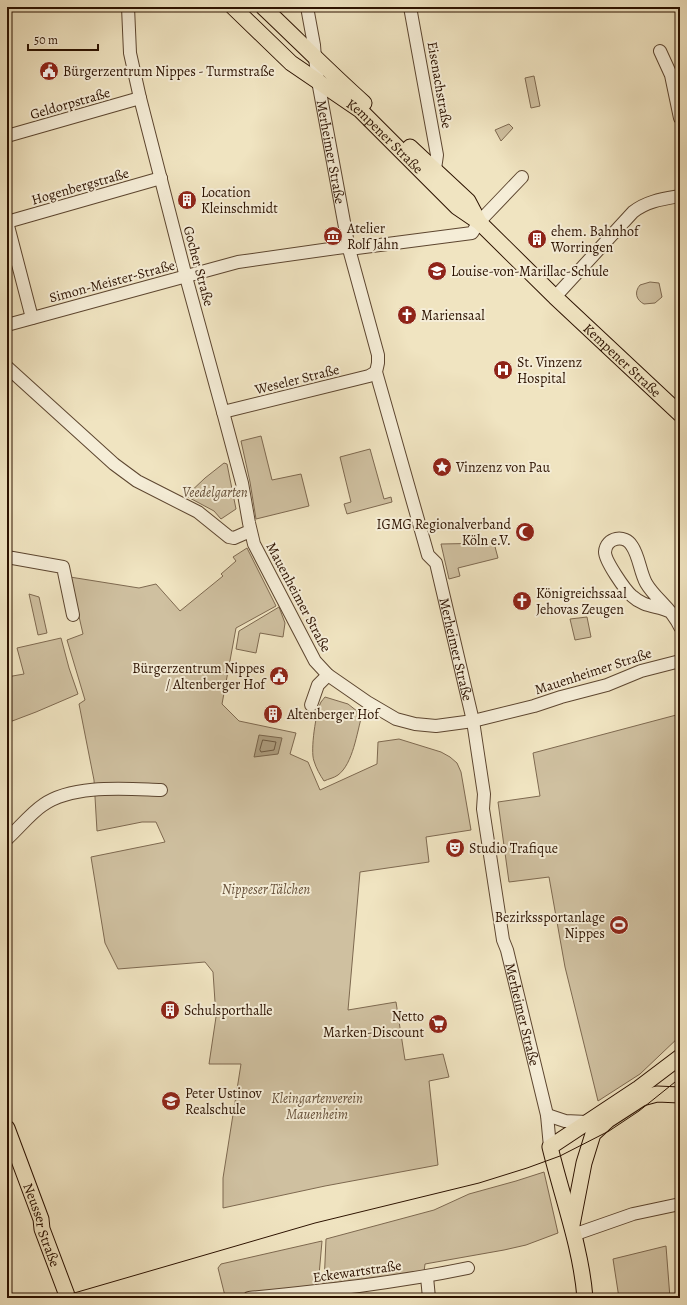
<svg xmlns="http://www.w3.org/2000/svg" width="687" height="1305" font-family="Alegreya,serif">
<rect width="100%" height="100%" fill="#f0e4c1"/>
<filter id="stains"><feTurbulence type="fractalNoise" baseFrequency=".005" numOctaves="4"/><feColorMatrix values="0 0 0 0 .2 0 0 0 0 .09 0 0 0 0 .02 0 0 0 .5 -.17"/></filter>
<radialGradient id="worn" r=".72"><stop offset=".6" stop-color="#630" stop-opacity="0"/><stop offset="1" stop-color="#630" stop-opacity=".3"/></radialGradient>
<g fill="#cfc0a0" stroke="#7e6950">
<path d="M534,76L540,106L531,108L525,78Z"/>
<path d="M509,124L513,128L501,141L495,130Z"/>
<path d="M650,282L659,283L662,297L655,303L644,304C636,300 634,292 640,285Z"/>
<path d="M261,436L272,480L301,474L309,506L256,519L250,482L241,441Z"/>
<path d="M370,449L384,499L391,497L392,502L347,514L344,504L351,502L340,457Z"/>
<path d="M224,463L227,464L236,509L221,519L214,511L186,496L205,478Z"/>
<path d="M494,543L498,558L458,568L460,576L449,579L441,544Z"/>
<path d="M247,548L276,606L236,628L222,704L239,721L296,733L290,754L308,762L320,790L377,764L378,742L399,739L441,752L450,757L457,763L461,772L471,830L426,837L429,862L360,872L348,1010L396,1002L405,1060L443,1054L449,1077L429,1081L438,1165L325,1186L223,1208V1178L241,1064H209L216,1017L213,972L205,962L118,969L105,943L91,857L165,842L156,822H142L97,831L94,780L79,704L85,700L67,640L83,634L70,577L139,588L156,584L180,611L223,576L221,574L236,561L233,557Z"/>
<path d="M29,594L39,597L47,633L38,635Z"/>
<path d="M279,607L285,623L283,637L260,633L256,653L236,649L239,631Z"/>
<path d="M587,617L591,637L575,640L570,619Z"/>
<path d="M61,638L69,668L78,694L36,712L7,723V677L24,674L17,648Z"/>
<path d="M325,697L348,704L362,715C357,732 353,764 338,775C334,778 328,779 324,781C320,775 316,768 314,761C310,751 316,711 321,702C322,700 324,699 325,697Z"/>
<path d="M680,714V1036L640,1074L598,1101L565,967L549,877L509,882L498,802L540,796L533,753Z"/>
<path d="M544,1172L558,1233L526,1245L504,1250L425,1264L424,1272L324,1285L326,1239L434,1210L469,1194L516,1181Z"/>
<path d="M322,1241L318,1287L225,1296L218,1268L221,1264Z"/>
<path d="M666,1246L670,1298H619L613,1259Z"/>
</g>
<path fill="#ad9d7f" stroke="#79654c" d="M259,735L282,738L278,754L254,757Z"/>
<g fill="none" stroke-linecap="round" stroke-linejoin="round">
<path stroke="#6c5840" stroke-width="1" d="M263,740L276,742L274,750L261,752L260,750Z"/>
<defs>
<g id="minor">
<path d="M128,7L130,53L140,98L186,277L223,412L242,483L249,523L254,544L315,661L328,675L367,702L396,719L415,724L436,726L473,721L534,706L561,697L607,685L641,671L680,661"/>
<path id="s1" d="M307,7L314,45L315,58L318,81L349,249L378,355V363L376,372L428,555L436,563L473,721L484,794L483,809L503,940L507,950L547,1115L550,1147"/>
<path d="M410,7L437,155L435,169"/>
<path d="M660,51L671,75L680,118"/>
<path d="M7,136L140,98"/>
<path d="M7,222L161,178"/>
<path d="M7,222L32,318"/>
<path d="M555,297L633,212C647,201 663,199 680,196"/>
<path d="M7,325L238,262L344,247L349,249L472,233L479,222L522,177"/>
<path d="M7,367L114,464L137,481L198,512L229,537L234,538L250,531"/>
<path d="M223,412L369,376L376,372"/>
<path d="M7,557L63,567L73,615"/>
<path d="M671,612C657,605 645,608 632,596C625,590 605,561 605,552C606,537 625,534 632,546C639,556 640,572 646,583C656,600 671,607 680,627"/>
<path d="M311,705L318,685L328,675"/>
<path d="M7,839C18,829 31,813 43,805C73,784 126,789 161,790"/>
<path d="M547,1115L565,1121L587,1122"/>
<path d="M573,1235L633,1214L680,1204"/>
<path d="M427,1277L429,1298"/>
<path d="M249,1298C322,1291 396,1283 468,1268"/>
</g>
<g id="major">
<path id="s2" d="M233,7L291,63L360,110L457,207L479,222L555,297L680,414"/>
<path d="M263,7C297,39 329,72 364,103"/>
<path d="M410,147L468,201L478,220"/>
<path id="s3" d="M7,1128L41,1219L42,1229L68,1298"/>
<path d="M572,1225L584,1163L593,1134L608,1120L642,1098L657,1094L680,1095"/>
<path d="M585,1298C581,1247 562,1197 550,1147L639,1088L680,1057"/>
</g>
</defs>
<use href="#minor" stroke="#5d4630" stroke-width="14"/>
<use href="#major" stroke="#2c1200" stroke-width="17"/>
<use href="#minor" stroke="#f5edd7" stroke-width="12"/>
<use href="#major" stroke="#f0e4c1" stroke-width="15"/>
<path stroke="#2c1200" stroke-width="1" d="M57,1298L315,1223L479,1183L527,1168L560,1156L609,1131L639,1111L680,1078"/>
</g>
<defs>
<symbol id="civic-disc" viewBox="-11 -11 22 22"><circle r="9.5" fill="#8f2418" stroke="#f5edd7"/><path d="M-.6-6.5H3V-4.5H.6V-3L4-1V1h2V6H-6V1h2V-1L-.6-3ZM-1.2 2.5V6h2.4V2.5Z" fill="#fff"/></symbol>
<symbol id="building-disc" viewBox="-11 -11 22 22"><circle r="9.5" fill="#8f2418" stroke="#f5edd7"/><path d="M-4-6H4V6H1V3H-1V6H-4ZM-2.5-4.3h1.7v1.8h-1.7ZM.8-4.3h1.7v1.8H.8ZM-2.5-1h1.7V.8h-1.7ZM.8-1h1.7V.8H.8Z" fill="#fff"/></symbol>
<symbol id="museum-disc" viewBox="-11 -11 22 22"><circle r="9.5" fill="#8f2418" stroke="#f5edd7"/><path d="M0-6L6-3V-2H-6V-3ZM-5-1h2V3h-2ZM-1-1h2V3h-2ZM3-1h2V3H3ZM-6 4H6V6H-6Z" fill="#fff"/></symbol>
<symbol id="school-disc" viewBox="-11 -11 22 22"><circle r="9.5" fill="#8f2418" stroke="#f5edd7"/><path d="M0-5L7-2L0 1L-7-2ZM-4 1L0 2.5L4 1V4Q0 6-4 4Z" fill="#fff"/></symbol>
<symbol id="church-disc" viewBox="-11 -11 22 22"><circle r="9.5" fill="#8f2418" stroke="#f5edd7"/><path d="M-1.2-6h2.4v3.5h3.3v2.4h-3.3V6h-2.4V-.1h-3.3v-2.4h3.3Z" fill="#fff"/></symbol>
<symbol id="hospital-disc" viewBox="-11 -11 22 22"><circle r="9.5" fill="#8f2418" stroke="#f5edd7"/><path d="M-5-5h3v3.5h4V-5h3V5h-3V1.5h-4V5h-3Z" fill="#fff"/></symbol>
<symbol id="sight-disc" viewBox="-11 -11 22 22"><circle r="9.5" fill="#8f2418" stroke="#f5edd7"/><path d="M0-6L1.8-2.2L6-1.7L2.9 1.2L3.7 5.4L0 3.3L-3.7 5.4L-2.9 1.2L-6-1.7L-1.8-2.2Z" fill="#fff"/></symbol>
<symbol id="mosque-disc" viewBox="-11 -11 22 22"><circle r="9.5" fill="#8f2418" stroke="#f5edd7"/><path d="M3.5-4.9A6 6 0 1 0 3.5 4.9A5 5 0 1 1 3.5-4.9Z" fill="#fff"/></symbol>
<symbol id="theatre-disc" viewBox="-11 -11 22 22"><circle r="9.5" fill="#8f2418" stroke="#f5edd7"/><path d="M-5-5.5Q0-4 5-5.5V0Q5 5 0 6Q-5 5-5 0ZM-3.3-2.5H-1v1.5H-3.3ZM1-2.5H3.3v1.5H1ZM-2.8 1Q0 5.5 2.8 1Z" fill="#fff"/></symbol>
<symbol id="stadium-disc" viewBox="-11 -11 22 22"><circle r="9.5" fill="#8f2418" stroke="#f5edd7"/><path d="M0-5a6.5 5 0 1 0 0 10a6.5 5 0 1 0 0-10ZM-3.5-1.8h7v3.6h-7Z" fill="#fff"/></symbol>
<symbol id="supermarket-disc" viewBox="-11 -11 22 22"><circle r="9.5" fill="#8f2418" stroke="#f5edd7"/><path d="M-6-5.5h2.5l.6 2H6L4.5 2H-2.5L-4.4-4H-6ZM-1.5 3.2a1.3 1.3 0 1 0 .1 0ZM3 3.2a1.3 1.3 0 1 0 .1 0Z" fill="#fff"/></symbol>
</defs>
<g fill-rule="evenodd">
<use href="#civic-disc" x="38" y="60" width="22" height="22"/>
<use href="#building-disc" x="176" y="189" width="22" height="22"/>
<use href="#museum-disc" x="322" y="225" width="22" height="22"/>
<use href="#building-disc" x="526" y="228" width="22" height="22"/>
<use href="#school-disc" x="426" y="260" width="22" height="22"/>
<use href="#church-disc" x="396" y="304" width="22" height="22"/>
<use href="#hospital-disc" x="492" y="359" width="22" height="22"/>
<use href="#sight-disc" x="431" y="456" width="22" height="22"/>
<use href="#mosque-disc" x="514" y="521" width="22" height="22"/>
<use href="#church-disc" x="511" y="590" width="22" height="22"/>
<use href="#civic-disc" x="268" y="665" width="22" height="22"/>
<use href="#building-disc" x="262" y="703" width="22" height="22"/>
<use href="#theatre-disc" x="444" y="837" width="22" height="22"/>
<use href="#stadium-disc" x="608" y="914" width="22" height="22"/>
<use href="#building-disc" x="159" y="999" width="22" height="22"/>
<use href="#supermarket-disc" x="427" y="1013" width="22" height="22"/>
<use href="#school-disc" x="160" y="1090" width="22" height="22"/>
</g>
<g text-anchor="middle" stroke-width="4" stroke-linejoin="round" paint-order="stroke">
<g font-size="14" fill="#2c1200" stroke="#f5edd7" text-anchor="start">
<text x="63" y="76">Bürgerzentrum Nippes - Turmstraße</text>
<text x="201" y="197">Location<tspan x="201" dy="16">Kleinschmidt</tspan></text>
<text x="347" y="233">Atelier<tspan x="347" dy="16">Rolf Jahn</tspan></text>
<text x="551" y="236">ehem. Bahnhof<tspan x="551" dy="16">Worringen</tspan></text>
<text x="451" y="276">Louise-von-Marillac-Schule</text>
<text x="421" y="320">Mariensaal</text>
<text x="517" y="367">St. Vinzenz<tspan x="517" dy="16">Hospital</tspan></text>
<text x="456" y="472">Vinzenz von Pau</text>
<text x="511" y="529" text-anchor="end">IGMG Regionalverband<tspan x="511" dy="16">Köln e.V.</tspan></text>
<text x="536" y="598">Königreichssaal<tspan x="536" dy="16">Jehovas Zeugen</tspan></text>
<text x="265" y="673" text-anchor="end">Bürgerzentrum Nippes<tspan x="265" dy="16">/ Altenberger Hof</tspan></text>
<text x="287" y="719">Altenberger Hof</text>
<text x="469" y="853">Studio Trafique</text>
<text x="605" y="922" text-anchor="end">Bezirkssportanlage<tspan x="605" dy="16">Nippes</tspan></text>
<text x="184" y="1015">Schulsporthalle</text>
<text x="424" y="1021" text-anchor="end">Netto<tspan x="424" dy="16">Marken-Discount</tspan></text>
<text x="185" y="1098">Peter Ustinov<tspan x="185" dy="16">Realschule</tspan></text>
</g>
<g font-size="14" fill="#2c1200" stroke="#f5edd7">
<text transform="translate(440 85) rotate(80)" y="5">Eisenachstraße</text>
<text transform="translate(70 103) rotate(-16)" y="5">Geldorpstraße</text>
<text dy="5" stroke="none"><textPath href="#s2" startOffset="200">Kempener Straße</textPath></text>
<text dy="5" stroke="none"><textPath href="#s1" startOffset="147">Merheimer Straße</textPath></text>
<text transform="translate(80 186) rotate(-16)" y="5">Hogenbergstraße</text>
<text transform="translate(199 266) rotate(75)" y="5">Gocher Straße</text>
<text transform="translate(112 281) rotate(-15)" y="5">Simon-Meister-Straße</text>
<text dy="5" stroke="none"><textPath href="#s2" startOffset="527">Kempener Straße</textPath></text>
<text transform="translate(297 379) rotate(-14)" y="5">Weseler Straße</text>
<text transform="translate(299 597) rotate(62)" y="5">Mauenheimer Straße</text>
<text dy="5" stroke="none"><textPath href="#s1" startOffset="663">Merheimer Straße</textPath></text>
<text transform="translate(593 671) rotate(-18)" y="5">Mauenheimer Straße</text>
<text dy="5" stroke="none"><textPath href="#s1" startOffset="1035">Merheimer Straße</textPath></text>
<text dy="5" stroke="none"><textPath href="#s3" startOffset="103">Neusser Straße</textPath></text>
<text transform="translate(357 1271) rotate(-8)" y="5">Eckewartstraße</text>
</g>
<g font-size="14" font-style="italic" fill="#654f38" stroke="#f5edd7">
<text x="215" y="497">Veedelgarten</text>
<text x="266" y="894">Nippeser Tälchen</text>
<text x="317" y="1103">Kleingartenverein<tspan x="317" dy="16">Mauenheim</tspan></text>
</g>
</g>
<rect width="687" height="1305" fill="none" stroke="#f0e4c1" stroke-width="24"/>
<rect x="8" y="8" width="671" height="1289" fill="none" stroke="#2c1200" stroke-width="2"/>
<rect x="12" y="12" width="663" height="1281" fill="none" stroke="#2c1200"/>
<path d="M28 44v6h70v-6" fill="none" stroke="#2c1200" stroke-width="2"/>
<text x="34" y="44" font-size="12" fill="#2c1200" stroke="#f5edd7" stroke-width="3" paint-order="stroke">50 m</text>
<rect width="100%" height="100%" filter="url(#stains)"/>
<rect width="100%" height="100%" fill="url(#worn)"/>
</svg>
